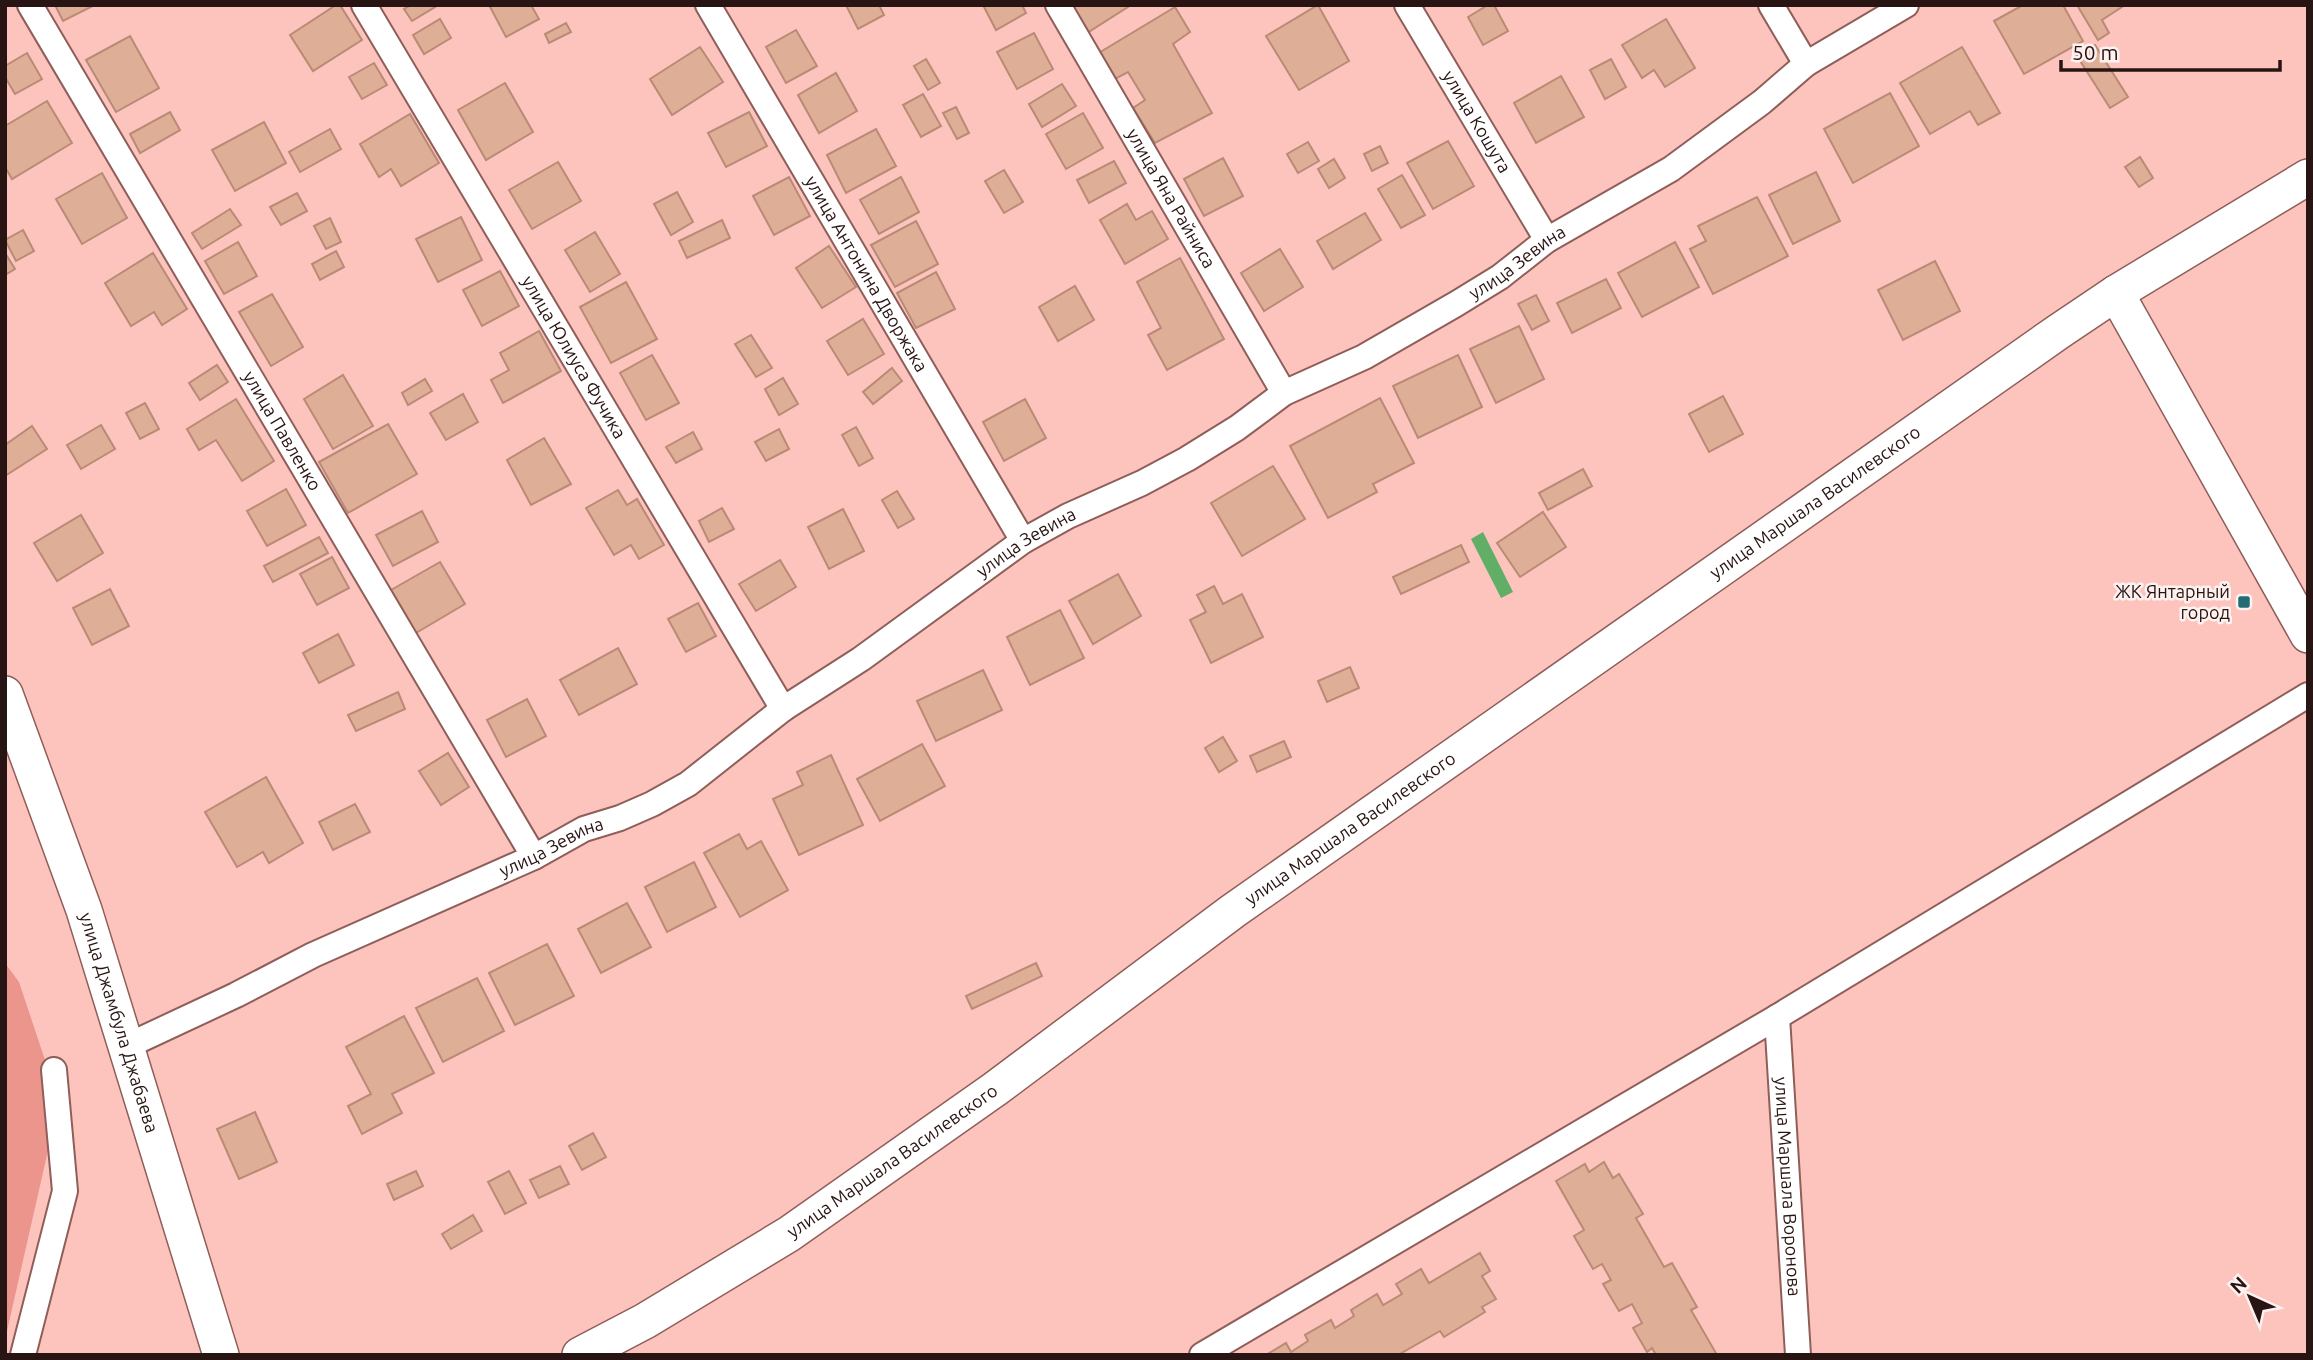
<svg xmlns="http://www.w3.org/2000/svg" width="2313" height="1360" font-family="Ubuntu,sans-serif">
<rect width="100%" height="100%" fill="#fdc4be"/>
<path fill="#ec958d" d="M5,963L19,982L59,1102L5,1340Z"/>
<path fill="#61ae67" d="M1483,532L1513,592L1501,598L1471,539Z"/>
<g fill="#dfae97" stroke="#b98a75" stroke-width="2">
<path d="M55,5H93V6L63,21Z"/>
<path d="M336,5H340L362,40L313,71L290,35Z"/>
<path d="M411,5H434L435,7L412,21L404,9Z"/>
<path d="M489,5H531L539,19L506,37Z"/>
<path d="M846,5H879L884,15L858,29Z"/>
<path d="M983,5H1022L1026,13L996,30Z"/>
<path d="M1071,5H1131L1087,33Z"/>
<path d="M1318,5L1349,61L1299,90L1266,36Z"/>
<path d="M1488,5H1494L1508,31L1483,45L1468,17Z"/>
<path d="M2023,5H2063L2083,41L2024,74L1994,21Z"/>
<path d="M2077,5H2125L2102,20L2109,33L2098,40Z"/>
<path d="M1175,7L1190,32L1173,44L1212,113L1155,143L1133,108L1145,100L1128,72L1113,80L1097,54Z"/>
<path d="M440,19L451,38L424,54L413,35Z"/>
<path d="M1666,19L1695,68L1665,87L1654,70L1642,78L1622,45Z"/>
<path d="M566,23L571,32L549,43L545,34Z"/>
<path d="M796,30L817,66L786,83L766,47Z"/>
<path d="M1034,33L1053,69L1017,89L997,52Z"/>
<path d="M130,36L159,88L116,112L86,60Z"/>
<path d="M2095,45L2128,97L2110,108L2077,56Z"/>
<path d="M700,47L723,82L672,115L650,79Z"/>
<path d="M1962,47L2000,113L1978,125L1970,111L1930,134L1900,83Z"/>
<path d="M27,53L42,79L15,94L5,77V66Z"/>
<path d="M926,59L940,83L928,90L914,66Z"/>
<path d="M1611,59L1626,87L1605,99L1590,70Z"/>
<path d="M374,63L387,85L362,99L349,77Z"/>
<path d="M836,73L857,111L819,133L798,95Z"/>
<path d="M1561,76L1584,117L1536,143L1514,103Z"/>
<path d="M505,83L533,132L486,160L458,110Z"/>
<path d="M1062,84L1076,106L1042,127L1029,104Z"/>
<path d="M1890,93L1919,146L1853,183L1824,129Z"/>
<path d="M923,94L941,126L921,137L903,105Z"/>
<path d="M47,101L72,143L12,179L5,167V126Z"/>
<path d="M956,107L969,133L957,139L943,113Z"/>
<path d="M170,112L180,130L140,153L130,134Z"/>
<path d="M749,112L767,146L726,167L708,133Z"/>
<path d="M1083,113L1103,148L1066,169L1046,134Z"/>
<path d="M410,114L439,163L401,186L391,169L379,177L360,144Z"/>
<path d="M264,122L286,163L235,191L212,150Z"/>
<path d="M330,129L341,149L300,172L289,152Z"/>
<path d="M876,129L896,166L846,193L827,155Z"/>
<path d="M1448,141L1474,186L1433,209L1407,163Z"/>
<path d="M1308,142L1319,161L1298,173L1287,154Z"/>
<path d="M1380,146L1388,163L1372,171L1364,154Z"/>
<path d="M2140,157L2153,178L2139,187L2125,167Z"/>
<path d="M1223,158L1243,196L1204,216L1184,179Z"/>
<path d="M1334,159L1345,178L1329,188L1318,169Z"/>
<path d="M1114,161L1126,183L1089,203L1077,180Z"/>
<path d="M558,162L581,201L532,229L509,190Z"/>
<path d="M1004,170L1023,202L1004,213L985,181Z"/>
<path d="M1816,172L1840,221L1793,244L1769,195Z"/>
<path d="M102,173L127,218L82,244L56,199Z"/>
<path d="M1402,175L1425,215L1401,228L1378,189Z"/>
<path d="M789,177L810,216L774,235L753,196Z"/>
<path d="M901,177L919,212L879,234L860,200Z"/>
<path d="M677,192L693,222L671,235L654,204Z"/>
<path d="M297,193L307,211L281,225L270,207Z"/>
<path d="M1757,197L1788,256L1713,294L1690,249L1706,241L1698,226Z"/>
<path d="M1127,204L1136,220L1152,211L1168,239L1125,264L1100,220Z"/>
<path d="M230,209L241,225L202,249L192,233Z"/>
<path d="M1365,213L1381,240L1333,269L1317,241Z"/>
<path d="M461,217L482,260L438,282L416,239Z"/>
<path d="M330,218L341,242L326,249L314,226Z"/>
<path d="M722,220L730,238L687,258L679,241Z"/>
<path d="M916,221L938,264L895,287L871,245Z"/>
<path d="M23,230L34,251L16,261L5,240Z"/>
<path d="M595,232L620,274L590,292L565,250Z"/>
<path d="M238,242L257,276L224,294L205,261Z"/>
<path d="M1675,242L1699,287L1642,317L1618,273Z"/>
<path d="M829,246L856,287L822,308L796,268Z"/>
<path d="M1280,249L1303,287L1264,311L1241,273Z"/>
<path d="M336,251L344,267L320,280L312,264Z"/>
<path d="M5,253L15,269L5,275Z"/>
<path d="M153,253L187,309L162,325L154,312L131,326L105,283Z"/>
<path d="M1180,258L1224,339L1167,370L1148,335L1161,328L1137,282Z"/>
<path d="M1935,261L1960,311L1903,340L1878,290Z"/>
<path d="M500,271L519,306L482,326L463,290Z"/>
<path d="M936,272L955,309L916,328L897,293Z"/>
<path d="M1606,279L1621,308L1572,333L1557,303Z"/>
<path d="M626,282L657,339L611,363L580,307Z"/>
<path d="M1075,286L1094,320L1058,341L1039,307Z"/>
<path d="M272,294L303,347L271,366L239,312Z"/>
<path d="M1536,295L1549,321L1532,330L1518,304Z"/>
<path d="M863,319L884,354L848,375L827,341Z"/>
<path d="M1519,326L1544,379L1496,403L1470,349Z"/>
<path d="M539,331L561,371L503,403L491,380L509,370L500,353Z"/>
<path d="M751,335L772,368L756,377L735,344Z"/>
<path d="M652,355L679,403L646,420L620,373Z"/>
<path d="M1458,355L1482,407L1418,438L1393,386Z"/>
<path d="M217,365L228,382L200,400L189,383Z"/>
<path d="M892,368L902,381L873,404L863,392Z"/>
<path d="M343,375L373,426L333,449L304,399Z"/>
<path d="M783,378L798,404L779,415L765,389Z"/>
<path d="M425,379L432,391L408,405L402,393Z"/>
<path d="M463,394L478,422L446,440L430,413Z"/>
<path d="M1723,396L1743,434L1709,452L1689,414Z"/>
<path d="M1380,398L1414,463L1373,484L1377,492L1328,518L1290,446Z"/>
<path d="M236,399L274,461L242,481L216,440L199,450L187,429Z"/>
<path d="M1025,399L1046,438L1004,461L983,422Z"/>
<path d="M145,403L159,429L140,439L126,413Z"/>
<path d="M388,424L417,474L348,513L319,462Z"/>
<path d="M101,425L115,449L81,469L67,445Z"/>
<path d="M32,426L47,449L5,476V445Z"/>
<path d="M856,427L873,458L859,466L842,435Z"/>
<path d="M779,429L789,449L766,461L755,442Z"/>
<path d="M693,432L702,449L676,463L666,447Z"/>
<path d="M544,438L571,484L531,505L507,460Z"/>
<path d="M1273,466L1305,519L1242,556L1211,503Z"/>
<path d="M1583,469L1592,486L1548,510L1539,493Z"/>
<path d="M286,489L306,525L267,546L247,511Z"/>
<path d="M618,490L627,505L637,499L664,545L639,559L631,545L614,555L586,508Z"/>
<path d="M897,491L914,519L898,528L882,500Z"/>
<path d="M722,508L734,529L709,542L699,521Z"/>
<path d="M843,509L864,551L829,569L808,527Z"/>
<path d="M422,511L438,542L393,566L376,535Z"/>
<path d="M1543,512L1566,547L1520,577L1497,543Z"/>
<path d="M81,515L103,553L57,581L34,543Z"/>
<path d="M319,537L328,553L273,582L264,566Z"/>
<path d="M1461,545L1469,562L1401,594L1393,577Z"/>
<path d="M332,557L349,588L317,605L300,574Z"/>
<path d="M780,560L796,587L756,611L739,584Z"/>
<path d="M440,562L465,604L416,633L391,590Z"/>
<path d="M1118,574L1141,616L1093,644L1069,601Z"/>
<path d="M1214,586L1223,604L1242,594L1263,637L1211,663L1190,620L1206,612L1197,595Z"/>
<path d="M110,589L129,626L92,645L73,608Z"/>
<path d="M698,603L716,636L686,652L668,619Z"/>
<path d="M1060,610L1084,658L1030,685L1007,637Z"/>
<path d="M338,634L354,665L319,683L303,653Z"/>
<path d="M618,648L637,684L579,715L560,680Z"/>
<path d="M1350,667L1359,688L1327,702L1318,681Z"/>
<path d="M983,670L1002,710L936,741L917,701Z"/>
<path d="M398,692L405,709L356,731L348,715Z"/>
<path d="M527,699L546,736L506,757L487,720Z"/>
<path d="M1223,737L1237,761L1219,772L1205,748Z"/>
<path d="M1284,741L1291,757L1257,772L1250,756Z"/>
<path d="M922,744L945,786L880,821L857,779Z"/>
<path d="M448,753L469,787L441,805L419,771Z"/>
<path d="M831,755L863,825L799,855L773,799L803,785L797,772Z"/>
<path d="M266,777L303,843L269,863L263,852L237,867L205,812Z"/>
<path d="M355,804L370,832L333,850L319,822Z"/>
<path d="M739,834L747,849L761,841L788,890L740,917L704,853Z"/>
<path d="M694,862L716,907L667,932L645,887Z"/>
<path d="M627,903L651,947L601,973L578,929Z"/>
<path d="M547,944L574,996L515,1025L489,973Z"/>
<path d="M1036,963L1042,976L972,1009L966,996Z"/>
<path d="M477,978L504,1031L443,1062L416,1008Z"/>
<path d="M404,1016L434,1073L392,1094L402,1113L362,1134L348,1106L371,1094L346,1047Z"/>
<path d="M255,1112L277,1162L239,1179L217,1129Z"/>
<path d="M593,1133L606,1157L582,1170L569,1146Z"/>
<path d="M1604,1162L1613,1178L1619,1174L1643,1214L1636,1218L1664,1267L1672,1263L1697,1307L1691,1310L1717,1355H1656L1652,1348L1647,1352L1633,1328L1642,1323L1632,1304L1619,1311L1603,1284L1611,1280L1602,1264L1593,1269L1574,1236L1584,1230L1556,1181L1585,1164L1589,1172Z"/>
<path d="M560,1166L569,1184L539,1198L530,1180Z"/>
<path d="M416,1171L423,1186L394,1200L387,1184Z"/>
<path d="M509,1171L526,1203L505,1214L488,1182Z"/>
<path d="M473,1215L482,1231L451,1249L442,1234Z"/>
<path d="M1480,1253L1490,1271L1482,1276L1496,1299L1482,1307L1485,1312L1444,1337L1440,1331L1398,1355H1266L1286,1343L1291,1352L1308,1341L1305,1335L1331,1320L1335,1328L1354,1316L1351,1310L1377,1294L1383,1305L1402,1294L1396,1284L1421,1269L1429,1283Z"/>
</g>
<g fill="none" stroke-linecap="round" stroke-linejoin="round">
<defs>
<g id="street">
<path id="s1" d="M30,5L534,857"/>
<path id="s2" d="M364,5L783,709"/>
<path id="s3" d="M708,5L1023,541"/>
<path id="s4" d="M1058,5L1284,393"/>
<path id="s5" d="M1407,5L1547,240"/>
<path d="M1771,5L1806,64"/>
<path id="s6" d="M1777,1017L1798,1355"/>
<path id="s7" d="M127,1046L236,995L313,955L534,857L584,829L620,818L652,804L688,784L783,709L861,659L1023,541L1068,516L1142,483L1187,459L1237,428L1284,393L1364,357L1456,304L1500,277L1547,240L1671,169L1762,102L1806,64L1906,5"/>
<path d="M23,1355L65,1191L54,1070"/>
<path d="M1202,1355L1777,1017L2308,695"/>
</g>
<g id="secondary">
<path d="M2116,293L2308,635"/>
<path id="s8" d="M5,694L84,910L221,1355"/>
<path id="s9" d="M580,1355L645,1321L789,1234L995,1089L1233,911L2058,332L2116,293L2308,177"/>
</g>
</defs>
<use href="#street" stroke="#8f5e59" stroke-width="28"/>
<use href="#secondary" stroke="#8f5e59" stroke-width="38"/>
<use href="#street" stroke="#fff" stroke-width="24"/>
<use href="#secondary" stroke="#fff" stroke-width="35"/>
</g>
<rect fill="#226c74" stroke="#fef2f0" stroke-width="2.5" x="2237" y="595" width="14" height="14" rx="3.5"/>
<g text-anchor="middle" stroke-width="5" stroke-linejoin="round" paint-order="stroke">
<g font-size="18" fill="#281412" stroke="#fef2f0">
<text dy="6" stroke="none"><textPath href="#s5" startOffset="136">улица Кошута</textPath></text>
<text dy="6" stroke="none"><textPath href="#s4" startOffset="224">улица Яна Райниса</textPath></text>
<text dy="6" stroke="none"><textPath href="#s7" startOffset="1603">улица Зевина</textPath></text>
<text dy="6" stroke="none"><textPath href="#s3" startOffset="312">улица Антонина Дворжака</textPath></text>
<text dy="6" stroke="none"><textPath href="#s2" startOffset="410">улица Юлиуса Фучика</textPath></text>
<text dy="6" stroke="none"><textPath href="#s1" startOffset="495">улица Павленко</textPath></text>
<text dy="6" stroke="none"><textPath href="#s9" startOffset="1502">улица Маршала Василевского</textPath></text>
<text dy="6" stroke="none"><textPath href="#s7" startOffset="1036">улица Зевина</textPath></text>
<text dy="6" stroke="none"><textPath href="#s9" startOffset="934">улица Маршала Василевского</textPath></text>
<text dy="6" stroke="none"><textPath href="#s7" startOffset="469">улица Зевина</textPath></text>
<text dy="6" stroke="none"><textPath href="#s8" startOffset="348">улица Джамбула Джабаева</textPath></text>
<text dy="6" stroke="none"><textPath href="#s9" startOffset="368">улица Маршала Василевского</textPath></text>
<text dy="6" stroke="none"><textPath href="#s6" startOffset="170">улица Маршала Воронова</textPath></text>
</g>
<g font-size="18" fill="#281412" stroke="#fef2f0" text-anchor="end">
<text x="2230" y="598">ЖК Янтарный<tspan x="2230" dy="21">город</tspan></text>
</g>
</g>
<rect width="2313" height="1360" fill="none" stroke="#281412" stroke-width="14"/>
<g transform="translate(2250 1297) rotate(316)" stroke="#fef2f0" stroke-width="5" paint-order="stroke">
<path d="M0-5L12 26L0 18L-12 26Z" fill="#281412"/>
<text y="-10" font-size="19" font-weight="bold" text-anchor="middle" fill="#281412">N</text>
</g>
<path d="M2061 60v10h219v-10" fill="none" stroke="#281412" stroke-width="3.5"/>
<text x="2072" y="60" font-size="21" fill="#281412" stroke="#fef2f0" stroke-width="5" paint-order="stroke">50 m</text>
</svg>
